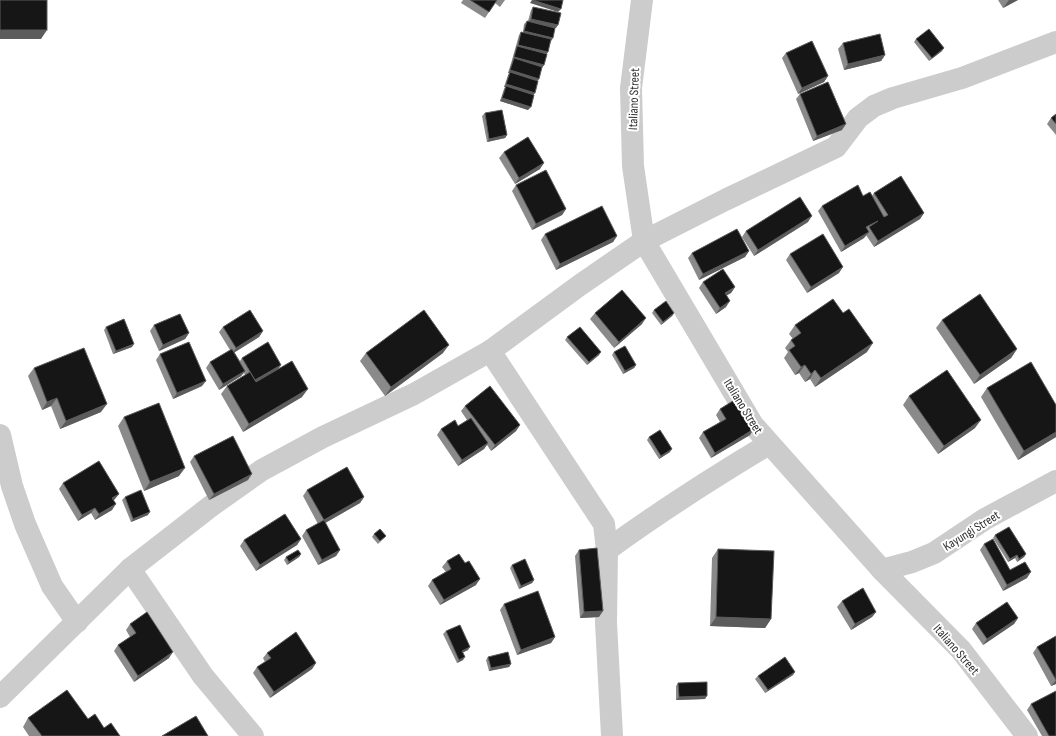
<svg xmlns="http://www.w3.org/2000/svg" width="1056" height="736" font-family="'Sofia Sans Condensed',sans-serif">
<rect width="100%" height="100%" fill="#fff"/>
<g fill="none" stroke-linecap="round" stroke-linejoin="round">
<g stroke="#ccc" stroke-width="22">
<path d="M642,0L631,88L633,166L644,241L753,425L882,570L961,650L1027,736"/>
<path d="M490,351L604,524L607,550L606,623L612,736"/>
<path d="M0,435L12,486L25,524L52,586L77,622"/>
<path d="M607,550C659,512 714,477 769,444"/>
<path d="M130,569L203,676L253,736"/>
<path d="M882,570L912,562L934,553L985,519L1056,481"/>
<path d="M0,697L130,569L211,506L262,470L323,437L414,394L490,351L580,285L644,241L725,200L836,147L858,118L874,106L893,98L962,78L1056,42"/>
</g>
</g>
<g fill="#8a8a8a">
<path d="M463,0H505L500,7L495,3L485,18L461,3Z"/>
<path d="M998,0H1018L1003,8Z"/>
<path d="M533,7L556,28H555L551,41V40L544,65L542,67L528,110L500,101L504,89L505,87H504L508,75L509,73H508L512,60L519,35L521,32H523L524,24L527,21H528L531,10Z"/>
<path d="M916,39L942,51L929,61L914,42Z"/>
<path d="M843,43L885,55L881,61L844,70L838,49Z"/>
<path d="M786,53L828,76L824,82L798,94L782,58Z"/>
<path d="M800,94L842,130L813,141L796,99Z"/>
<path d="M485,113L507,135L505,138L487,142L482,116Z"/>
<path d="M1056,114V135L1047,124L1051,118Z"/>
<path d="M504,152L540,169L515,184L499,158Z"/>
<path d="M516,185L566,209L562,215L532,230L512,191Z"/>
<path d="M874,193L924,213L920,219L874,247L866,235L864,238L841,252L818,211L822,206L863,196H872Z"/>
<path d="M808,222L754,256L742,237L746,231Z"/>
<path d="M545,234L617,236L613,242L556,270L541,240Z"/>
<path d="M749,251L745,257L699,280L688,258L692,253Z"/>
<path d="M790,254L839,273L807,293L786,260Z"/>
<path d="M703,282L735,287L731,293L726,295V307L716,314L699,288Z"/>
<path d="M654,310L674,313L672,316L661,325L652,313Z"/>
<path d="M595,313L642,324L614,348L590,319Z"/>
<path d="M942,320L1017,349L1011,358L974,384L936,328Z"/>
<path d="M154,325L189,333L185,339L159,351L150,331Z"/>
<path d="M795,325L867,352L815,387L810,379L805,382L799,373L795,375L784,358L788,352L785,348L791,340L793,339L789,334Z"/>
<path d="M106,327L132,347L113,354L104,330Z"/>
<path d="M223,327L263,331L259,337L234,352L240,361L242,358L277,370L302,397L243,432L221,394L227,386L245,375L244,373L241,376L219,390L206,368L210,362L230,350L219,332Z"/>
<path d="M567,337L599,355L587,365L565,340Z"/>
<path d="M614,352L636,365L634,368L623,374L612,355Z"/>
<path d="M366,353H443L385,396L360,361Z"/>
<path d="M160,354L202,386L173,399L156,360Z"/>
<path d="M34,368L101,412L60,429L51,406L42,410L28,376Z"/>
<path d="M987,388L1056,405V437L1018,460L981,397Z"/>
<path d="M909,396L975,428L938,454L903,405Z"/>
<path d="M465,406L520,425L516,431L491,451L487,445L484,449L458,466L437,435L441,429L458,426L467,420L461,411Z"/>
<path d="M720,409L750,435L711,458L699,438L703,432L720,422L716,415Z"/>
<path d="M124,417L179,476L144,491L118,426Z"/>
<path d="M649,437L670,452L659,459L647,440Z"/>
<path d="M194,456L248,480L209,500L190,462Z"/>
<path d="M63,483L119,494L114,500L112,510L95,520L91,513L78,521L59,489Z"/>
<path d="M307,490L364,497L360,503L325,523L340,550L336,556L318,565L302,536L306,530L318,524L303,496Z"/>
<path d="M125,497L148,515L131,522L122,500Z"/>
<path d="M374,534L386,536L378,544L372,537Z"/>
<path d="M995,535L1026,554L1024,557L1017,562L1015,558L1008,562L993,538Z"/>
<path d="M301,539L297,545L256,571L240,546L244,540Z"/>
<path d="M984,544L1010,570L1027,578L1003,591L980,550Z"/>
<path d="M718,549L771,619L765,628L710,626L712,558Z"/>
<path d="M579,550L599,617L580,618L575,556Z"/>
<path d="M301,554L299,557L287,565L284,560L286,557Z"/>
<path d="M447,561L465,563L476,585L440,605L428,586L432,580L446,572L442,567Z"/>
<path d="M512,565L534,580L532,583L519,589L510,568Z"/>
<path d="M842,601L876,612L872,617L851,630L837,607Z"/>
<path d="M504,604L555,637L551,643L517,655L500,610Z"/>
<path d="M1018,618L1014,624L983,645L972,629L976,623Z"/>
<path d="M130,624L169,658L134,682L114,651L118,645L130,637L126,630Z"/>
<path d="M446,631L468,650L463,652V660L457,663L443,634Z"/>
<path d="M1056,636V684L1051,686L1033,653L1037,647Z"/>
<path d="M267,653L316,663L312,669L270,698L253,673L257,667L265,662L263,658Z"/>
<path d="M488,657L511,664L509,667L489,671L486,660Z"/>
<path d="M793,675L765,693L755,679L758,676Z"/>
<path d="M678,683L705,699L676,700V686Z"/>
<path d="M1031,704L1056,736H1042L1027,710Z"/>
<path d="M28,718L88,719L120,736H29L23,727Z"/>
</g>
<g fill="#5c5c5c">
<path d="M532,0L561,9L558,12L530,3Z"/>
<path d="M1009,0H1018L1003,8Z"/>
<path d="M531,19L558,25L556,28L528,22Z"/>
<path d="M0,30H47L41,39H0Z"/>
<path d="M524,31L553,38L551,41L522,34Z"/>
<path d="M518,45L548,52L546,54L517,46Z"/>
<path d="M944,48L942,51L929,61L932,58Z"/>
<path d="M885,55L881,61L844,70L848,64Z"/>
<path d="M514,57L544,65L542,68L514,58L512,60Z"/>
<path d="M510,70L539,79L537,82L510,72L509,73H508Z"/>
<path d="M828,76L824,82L798,94L802,88Z"/>
<path d="M506,84L535,93L533,96L506,86L505,87H504Z"/>
<path d="M502,98L531,107L528,110L500,101Z"/>
<path d="M846,124L842,130L813,141L817,136Z"/>
<path d="M507,135L505,138L487,142L489,139Z"/>
<path d="M544,163L540,169L515,184L519,178Z"/>
<path d="M566,209L562,215L532,230L536,224Z"/>
<path d="M924,213L920,219L874,247L878,241Z"/>
<path d="M812,216L808,222L754,256L758,250Z"/>
<path d="M869,232L864,238L841,252L845,246Z"/>
<path d="M617,236L613,242L556,270L560,264Z"/>
<path d="M749,251L745,257L699,280L703,274Z"/>
<path d="M843,267L839,273L807,293L811,287Z"/>
<path d="M735,287L731,293L721,299L725,293Z"/>
<path d="M730,301L726,307L716,314L720,308Z"/>
<path d="M674,313L672,316L661,325L663,322Z"/>
<path d="M646,318L642,324L614,348L619,342Z"/>
<path d="M263,331L259,337L232,354L236,348Z"/>
<path d="M189,333L185,339L159,351L163,345Z"/>
<path d="M873,343L867,352L815,387L821,378Z"/>
<path d="M134,344L132,347L113,354L116,351Z"/>
<path d="M449,345L443,353L385,396L391,387Z"/>
<path d="M1017,349L1011,358L974,384L980,375Z"/>
<path d="M601,352L599,355L587,365L589,362Z"/>
<path d="M281,365L277,371L251,385L255,380Z"/>
<path d="M636,365L634,368L623,374L625,371Z"/>
<path d="M805,365L799,373L795,375L801,367Z"/>
<path d="M815,370L810,379L805,382L811,374Z"/>
<path d="M245,371L241,376L219,390L223,384Z"/>
<path d="M206,381L202,386L173,399L177,393Z"/>
<path d="M308,389L302,397L243,432L249,424Z"/>
<path d="M57,398L51,406L42,410L47,402Z"/>
<path d="M107,404L101,412L60,429L66,421Z"/>
<path d="M981,420L975,428L938,454L944,446Z"/>
<path d="M520,425L516,431L491,451L495,445Z"/>
<path d="M754,429L750,435L711,458L715,453Z"/>
<path d="M1056,432V437L1018,460L1024,451Z"/>
<path d="M488,443L484,449L458,466L462,460Z"/>
<path d="M672,449L670,452L659,459L661,456Z"/>
<path d="M185,468L179,476L144,491L150,482Z"/>
<path d="M252,474L248,480L209,500L214,494Z"/>
<path d="M119,494L114,500L108,504L112,498Z"/>
<path d="M364,497L360,503L320,526L324,520Z"/>
<path d="M116,504L112,510L95,520L99,514Z"/>
<path d="M95,508L91,513L78,521L82,515Z"/>
<path d="M150,512L148,515L131,522L133,519Z"/>
<path d="M301,539L297,545L256,571L260,565Z"/>
<path d="M340,550L336,556L318,565L322,560Z"/>
<path d="M301,554L299,557L287,565L289,562Z"/>
<path d="M1026,554L1024,557L1017,562L1019,559Z"/>
<path d="M1017,555L1015,558L1008,562L1010,559Z"/>
<path d="M1031,572L1027,578L1003,591L1007,585Z"/>
<path d="M480,579L476,585L440,605L444,600Z"/>
<path d="M534,580L532,583L519,589L521,586Z"/>
<path d="M603,611L599,617L580,618L584,612Z"/>
<path d="M876,612L872,617L851,630L855,624Z"/>
<path d="M716,617L771,619L765,628L710,626Z"/>
<path d="M1018,618L1014,624L983,645L987,639Z"/>
<path d="M555,637L551,643L517,655L521,650Z"/>
<path d="M470,647L468,650L460,654L462,651Z"/>
<path d="M173,652L169,658L134,682L138,676Z"/>
<path d="M465,657L463,660L457,663L459,660Z"/>
<path d="M316,663L312,669L270,698L274,692Z"/>
<path d="M511,664L509,667L489,671L491,668Z"/>
<path d="M795,672L793,675L765,693L768,690Z"/>
<path d="M1056,680V684L1051,686Z"/>
<path d="M707,696L705,699L676,700L679,697Z"/>
</g>
<g fill="#161616" stroke="#5c5c5c">
<rect x="0" y="0" width="47" height="30"/>
<path d="M470,0H497L489,12Z"/>
<path d="M532,0H563L561,9Z"/>
<path d="M533,7L561,13L558,25L531,19Z"/>
<path d="M527,21L555,28L553,38L524,31Z"/>
<path d="M929,29L944,48L932,58L916,39Z"/>
<path d="M521,32L551,39L548,52L518,45Z"/>
<path d="M880,34L885,55L848,64L843,43Z"/>
<path d="M812,41L828,76L802,88L786,53Z"/>
<path d="M517,46L547,54L544,65L514,57Z"/>
<path d="M514,58L542,67L539,79L510,70Z"/>
<path d="M510,72L538,81L535,93L506,84Z"/>
<path d="M828,82L846,124L817,136L800,94Z"/>
<path d="M506,86L534,95L531,107L502,98Z"/>
<path d="M502,110L507,135L489,139L485,113Z"/>
<path d="M1056,114V124L1051,118Z"/>
<path d="M528,137L544,163L519,178L504,152Z"/>
<path d="M546,170L566,209L536,224L516,185Z"/>
<path d="M901,176L924,213L878,241L869,227L878,221L866,227L869,232L845,246L822,206L858,185L863,196L870,192L884,217L888,215L874,193Z"/>
<path d="M800,197L812,216L758,250L746,231Z"/>
<path d="M602,206L617,236L560,264L545,234Z"/>
<path d="M737,229L749,251L703,274L692,253Z"/>
<path d="M823,234L843,267L811,287L790,254Z"/>
<path d="M723,269L735,287L725,293L730,301L720,308L703,282Z"/>
<path d="M622,290L646,318L619,342L595,313Z"/>
<path d="M980,294L1017,349L980,375L942,320Z"/>
<path d="M833,299L843,313L849,309L873,343L821,378L815,370L811,374L805,365L801,367L789,350L795,346L791,340L801,333L795,325Z"/>
<path d="M666,301L674,313L663,322L654,310Z"/>
<path d="M250,310L263,331L236,348L223,327Z"/>
<path d="M424,310L449,345L391,387L366,353Z"/>
<path d="M180,314L189,333L163,345L154,325Z"/>
<path d="M124,319L134,344L116,351L106,327Z"/>
<path d="M580,327L601,352L589,362L567,337Z"/>
<path d="M189,342L206,381L177,393L160,354Z"/>
<path d="M268,342L281,365L255,380L242,358Z"/>
<path d="M625,346L636,365L625,371L614,352Z"/>
<path d="M84,348L107,404L66,421L57,398L47,402L34,368Z"/>
<path d="M232,349L245,371L223,384L210,362Z"/>
<path d="M292,361L308,389L249,424L227,386L250,372L256,382Z"/>
<path d="M1031,362L1056,405V432L1024,451L987,388Z"/>
<path d="M947,370L981,420L944,446L909,396Z"/>
<path d="M490,386L520,425L495,445L465,406Z"/>
<path d="M736,399L754,429L715,453L703,432L726,419L720,409Z"/>
<path d="M159,403L185,468L150,482L124,417Z"/>
<path d="M471,418L488,443L462,460L441,429L455,420L458,426Z"/>
<path d="M660,430L672,449L661,456L649,437Z"/>
<path d="M233,436L252,474L214,494L194,456Z"/>
<path d="M99,461L119,494L112,498L116,504L99,514L95,508L82,515L63,483Z"/>
<path d="M347,467L364,497L324,520L340,550L322,560L306,530L324,520L307,490Z"/>
<path d="M141,490L150,512L133,519L125,497Z"/>
<path d="M285,514L301,539L260,565L244,540Z"/>
<path d="M1009,527L1026,554L1019,559L1017,555L1010,559L995,535Z"/>
<path d="M380,529L386,536L380,541L374,534Z"/>
<path d="M993,539L1010,570L1025,562L1031,572L1007,585L984,544Z"/>
<path d="M597,548L603,611L584,612L579,550Z"/>
<path d="M718,549L774,551L771,619L716,617Z"/>
<path d="M298,550L301,554L289,562L286,557Z"/>
<path d="M459,554L465,563L469,561L480,579L444,600L432,580L451,569L447,561Z"/>
<path d="M525,559L534,580L521,586L512,565Z"/>
<path d="M863,588L876,612L855,624L842,601Z"/>
<path d="M538,591L555,637L521,650L504,604Z"/>
<path d="M1007,602L1018,618L987,639L976,623Z"/>
<path d="M147,612L173,652L138,676L118,645L136,633L130,624Z"/>
<path d="M460,625L470,647L462,651L465,657L459,660L446,631Z"/>
<path d="M296,632L316,663L274,692L257,667L271,658L267,653Z"/>
<path d="M1056,636V680L1037,647Z"/>
<path d="M508,652L511,664L491,668L488,657Z"/>
<path d="M785,657L795,672L768,690L758,676Z"/>
<path d="M707,682V696L679,697L678,683Z"/>
<path d="M67,690L88,719L95,714L104,728L111,723L120,736H42L28,718Z"/>
<path d="M1056,691V736H1049L1031,704Z"/>
<path d="M196,716L208,736H162Z"/>
</g>
<g text-anchor="middle" stroke-width="4" stroke-linejoin="round" paint-order="stroke">
<g font-size="13" fill="#2f2f2f" stroke="#fff">
<text transform="translate(633 99) rotate(-88)" y="5">Italiano Street</text>
<text transform="translate(744 406) rotate(58)" y="5">Italiano Street</text>
<text transform="translate(971 530) rotate(-32)" y="5">Kayungi Street</text>
<text transform="translate(957 649) rotate(49)" y="5">Italiano Street</text>
</g>
</g>
</svg>
